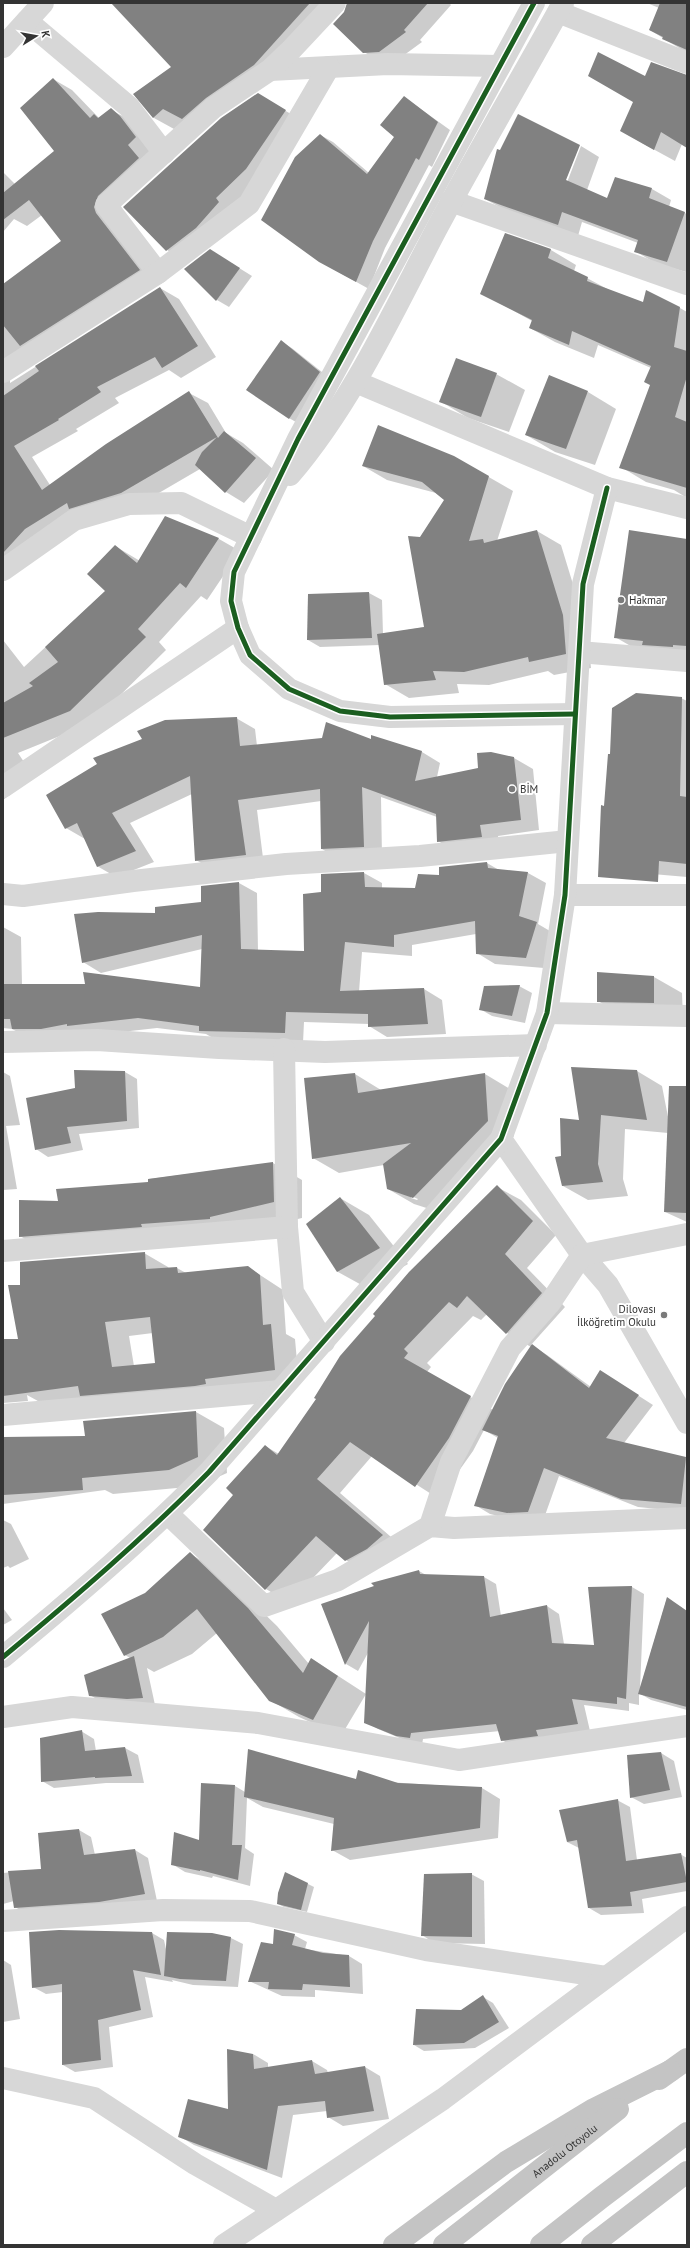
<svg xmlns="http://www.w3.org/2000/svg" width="690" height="2248" font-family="'PT Sans',sans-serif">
<rect width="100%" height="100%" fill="#fff"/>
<g fill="#0003" fill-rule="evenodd">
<path d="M112,3H330L333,12L174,129L154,118L134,94L173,68Z"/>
<path d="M360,3H449L451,5L420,40L422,42L396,61L381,62L364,52Z"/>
<path d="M647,3H687V53L650,30L659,8Z"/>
<path d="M687,76V147L682,144L675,161L642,143L645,77Z"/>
<path d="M53,79L72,90L99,118L111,110L130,120L154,148L116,206L158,281L10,377V383L160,288L179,299L216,357L181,378L169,370L115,398L119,403L76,429L78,431L32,457L50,485L189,393L208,403L226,433L243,443L274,470L244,503L226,492L200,469L140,504L44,539L5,581L3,580V286L62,241L42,215L27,226L14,219L3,232V172L15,184L55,152Z"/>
<path d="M404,97L450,130L432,167L429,165L385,248L369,289L333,269L320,135L333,142L369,173L395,137Z"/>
<path d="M274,104L301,120L262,178L183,259L167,250Z"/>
<path d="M581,146L599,157L587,190L607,199L652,189L671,200L669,207L687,214L686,272L655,263L635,251L638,243L582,222L578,236L505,210L485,199L566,185Z"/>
<path d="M506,235L551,250L576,265L574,271L611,291L644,304L680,308L687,312V498L674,490L646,482L621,467L651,385V368L598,345L594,358L555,342L530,328L532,321L481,293Z"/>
<path d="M223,258L252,276L229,307L217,300L186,269Z"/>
<path d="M281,341L293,349L332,380L301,425L289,418Z"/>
<path d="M496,374L525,390L509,432L468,418L440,401Z"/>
<path d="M588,392L616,409L595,465L555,452L526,435Z"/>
<path d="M454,457L513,491L497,541L537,531L561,545L587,630L591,668L554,675L548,671L489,685L457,684L459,693L409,698L385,684L380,645L320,647L308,640L309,595L369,593L382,600L383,634L425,627L420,538L445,500L436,493L387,480L363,466Z"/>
<path d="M166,517L219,539L240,551L207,600L201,596L159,642L166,650L92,723L18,753L34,777L3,800V640L24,667L106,591L115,546L140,561Z"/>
<path d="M687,540V660L641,652L615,637Z"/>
<path d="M681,698L687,701V877L629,872L605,807L611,755Z"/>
<path d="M236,718L255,729L257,746L372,741L422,752L440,763L437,777L480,769L514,758L533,769L539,830L498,836L500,848L457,852L438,841L437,817L381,797L382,857L340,860L322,849L321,801L257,810L264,866L215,871L196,860L192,794L130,823L154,862L116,877L97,866L85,839L66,828Z"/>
<path d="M487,863L499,870L528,873L546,883L538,924L555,934L544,968L495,964L477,953L476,934L412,945V956L362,952L359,992L424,989L442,1000L446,1034L387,1037L369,1026V1024L304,1022L303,1043L218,1041L206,1034L157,1028L86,1036L31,1039L12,1029L3,1028V927L21,937L22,985L201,988L202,949L101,973L83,962L156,914L202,903V887L239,883L257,893L258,951L305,952L322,893V875L364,873L382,883V888L416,889L441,876Z"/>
<path d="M654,977L682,993L683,1019L627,1018L598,1001Z"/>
<path d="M519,986L532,993L525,1023L492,1016L480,1009Z"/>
<path d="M637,1071L662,1086L669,1122L687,1124V1222L665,1212L668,1133L625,1129L623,1179L628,1196L588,1200L563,1186L562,1157L580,1121Z"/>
<path d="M3,1072L10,1076L20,1125L6,1126L17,1189L3,1190Z"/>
<path d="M125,1072L137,1079L139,1128L79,1134L83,1150L48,1157L36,1149L76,1089Z"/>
<path d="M355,1074L381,1090L485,1074L510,1089L514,1136L439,1212L414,1204L388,1189L384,1165L339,1173L313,1158ZM411,1196L418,1199L417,1200L411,1198Z"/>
<path d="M273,1163L302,1180V1218L238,1233L49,1253L20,1236L59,1202L149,1183V1179Z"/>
<path d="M497,1187L521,1200L556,1235L527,1268L565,1307L531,1345L547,1355L591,1387L600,1371L653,1405L624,1443L687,1459V1512L638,1507L559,1476L543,1521L523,1522L490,1514L475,1505L498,1438L484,1430L473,1451L439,1499L372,1456L340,1493L405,1549L369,1574L346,1560L337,1553L289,1603L266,1589L204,1530L234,1495L265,1446L279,1454ZM487,1314L507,1333L531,1347L493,1410L427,1372L431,1367L427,1363L473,1316L481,1320Z"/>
<path d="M340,1198L369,1215L408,1264L367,1288L338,1272L308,1224Z"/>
<path d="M144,1253L168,1267L169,1269L177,1268L186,1273L248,1267L283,1290L286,1334L295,1339L299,1384L47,1406L27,1395L28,1401L3,1403V1346L23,1358ZM153,1333L156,1364L134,1366L129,1336Z"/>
<path d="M196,1412L224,1428L227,1473L198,1486L113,1494L105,1490L3,1504V1438L87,1437Z"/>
<path d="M3,1520L11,1524L29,1559L10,1568L8,1566L3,1568Z"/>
<path d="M190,1554L219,1570L277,1626L309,1664L312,1659L366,1694L341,1736L299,1717L270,1700L217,1633L192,1654L154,1672L147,1668L155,1705L103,1703L90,1695L130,1658L125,1655L146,1594Z"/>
<path d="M419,1571L426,1575L484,1577L496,1584L501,1616L547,1606L559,1614L564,1644L595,1646L589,1588L632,1587L644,1594L640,1689L667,1598L687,1611V1710L651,1700L639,1693V1705L629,1703V1711L584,1705L590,1731L515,1748L502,1740L500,1731L423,1739L422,1745L409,1742L378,1729L365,1722L369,1651L358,1671L346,1664L322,1605Z"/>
<path d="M3,1608L12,1620L3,1625Z"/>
<path d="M81,1731L94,1739L96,1751L125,1748L138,1755L144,1783H106L54,1788L42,1781Z"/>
<path d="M661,1753L674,1761L682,1797L644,1804L631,1797Z"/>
<path d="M356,1780L482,1788L500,1799L498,1838L350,1860L332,1850L334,1824L263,1807L247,1798L245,1848L254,1854L250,1886L213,1876L212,1878L185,1872L172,1864L200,1841L235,1786L245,1792Z"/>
<path d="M617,1800L630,1807L637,1860L680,1854L687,1858V1891L642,1899L644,1913L601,1915L589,1908L579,1848L567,1842Z"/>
<path d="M79,1830L91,1837L95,1855L135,1850L148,1858L157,1901L27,1914L15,1907L14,1901L3,1904V1873L43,1869Z"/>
<path d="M286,1873L314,1887L307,1912L284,1907L278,1904Z"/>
<path d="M471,1874L484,1881L485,1944L434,1943L422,1935Z"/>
<path d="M152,1933L164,1940L166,1949L231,1938L243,1944L238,1987L193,1985L172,1980L173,1982L145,1977L153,2017L109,2027L113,2067L75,2072L63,2065V1992L46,1994L33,1987Z"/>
<path d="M294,1935L307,1942L305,1949L349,1956L362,1964L363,1994L315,1990V1997L282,1996L249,1981L274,1945Z"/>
<path d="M3,1960L11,1965L20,2019L3,2022Z"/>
<path d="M483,1997L493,2003L509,2028L475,2048L424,2051L414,2045Z"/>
<path d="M253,2054L268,2063V2068L312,2061L327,2070L328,2073L365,2067L380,2076L389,2119L343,2126L328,2117L327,2111L293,2115L282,2178L194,2145L179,2136L229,2110Z"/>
</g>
<g fill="#818181" fill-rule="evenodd">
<path d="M111,3H310L254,65L206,98L182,119L163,109L153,118L133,94L171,67Z"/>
<path d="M347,3H428L404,30L406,32L379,52L363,53L333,24L344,12Z"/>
<path d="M660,3H687V50L662,39L663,37L649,30Z"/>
<path d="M598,52L645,76L651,62L687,75V148L661,132L654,150L620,131L633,102L588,76Z"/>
<path d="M53,78L90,118L94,114L98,118L111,108L120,116L136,137L128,145L139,158L98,196L94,207L96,213L140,270L20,346L3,325V284L61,241L29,200L3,220V193L54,151L20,108Z"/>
<path d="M258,93L286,110L246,169L216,198L219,202L196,228L166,251L123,207L221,118Z"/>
<path d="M404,96L438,122L419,160L416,158L373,241L356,282L319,262L261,220L295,157L320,134L367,174L394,137L380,125Z"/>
<path d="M518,114L580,145L566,180L607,198L615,177L652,188L649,198L685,212L667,262L634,252L638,240L562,212L558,225L484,199L497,149L500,150Z"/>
<path d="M505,233L551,249L548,258L588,277L587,281L643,302L646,290L680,307L674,347L687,351V376L675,417L687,422V488L619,468L650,385L644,382L651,366L572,331L569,345L529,328L532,320L480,294Z"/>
<path d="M210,249L240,268L216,301L184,269Z"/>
<path d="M160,287L198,346L162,368L155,357L97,387L101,392L58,419L59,420L14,446L42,490L106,444L189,391L218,438L224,431L256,458L225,493L195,465L202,452L217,437L121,493L69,509L67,503L25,529L3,553V396L39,371L35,366Z"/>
<path d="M281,340L320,372L289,419L246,390Z"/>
<path d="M456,358L497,373L481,417L439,402Z"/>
<path d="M549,375L588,391L566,449L525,435Z"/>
<path d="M378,425L454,456L489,476L469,541L483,539L484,543L537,530L563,615L566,654L529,662L528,657L464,672L433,671L436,680L384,685L377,634L424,627L408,536L420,537L444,500L422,482L362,466Z"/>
<path d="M165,516L219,538L186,588L180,583L138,629L146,637L70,711L3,738V703L33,686L29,683L58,662L45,647L105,591L87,574L115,545L137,563Z"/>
<path d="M629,530L687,539V646L673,645V647L642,645L643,641L614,638Z"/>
<path d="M369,592L372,638L307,640L308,594Z"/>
<path d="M636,693L682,697L680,796L687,797V864L659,861L658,882L598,877L601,805L604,806L608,754H610L612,708Z"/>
<path d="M237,717L240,746L322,738L326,722L371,739V735L422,751L415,781L478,768L477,753L491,752L514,757L521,820L480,825L482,837L437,842L436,814L362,787L364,847L321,849L320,789L238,800L246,855L195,861L190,776L112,813L136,851L97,867L77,823L65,829L46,795L97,764L93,758L142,739L137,731L165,720Z"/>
<path d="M487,862L488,868L528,872L519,916L537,922L526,958L476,954L475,921L394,935V947L345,942L340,991L424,988L428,1024L368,1027V1014L286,1012L285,1033L199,1031V1026L138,1018L67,1026V1024L41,1029H12L10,1019H3V984H85L83,972L200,987L202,935L82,963L74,914L98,912L155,913V907L201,902V886L239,882L241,949L304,951L303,894L321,892V874L364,872L365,887L415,888L418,874L439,875V867Z"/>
<path d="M597,972L654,976V1003L597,1002Z"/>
<path d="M520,985L512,1016L479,1010L484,986Z"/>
<path d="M571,1067L637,1070L647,1120L601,1115L598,1164L603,1182L562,1186L555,1157L561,1156L560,1118L579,1120Z"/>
<path d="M74,1070L125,1071L127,1121L67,1127L71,1143L35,1150L26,1098L75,1088Z"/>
<path d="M355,1073L358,1093L485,1073L488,1121L413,1198L387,1189L383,1164L411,1143L312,1159L304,1078Z"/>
<path d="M669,1086H687V1213L664,1212Z"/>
<path d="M273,1162L274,1202L210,1217V1219L141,1224L142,1227L19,1237V1200L58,1201L56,1189L148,1182V1179Z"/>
<path d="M497,1185L533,1221L505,1254L542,1293L506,1334L467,1296L457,1308L449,1302L404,1349L408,1353L404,1358L471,1396L449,1438L415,1487L350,1442L317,1479L383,1535L367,1549L345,1561L316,1536L265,1590L203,1530L233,1495L226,1488L265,1445L277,1455L316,1399L314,1398L340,1356L375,1316L373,1314L409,1272Z"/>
<path d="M340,1197L380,1248L337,1272L306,1224Z"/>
<path d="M145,1252L146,1269L177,1267L178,1273L248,1266L260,1275L263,1325L271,1324L275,1370L205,1379L206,1384L195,1386L80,1396L78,1386L3,1396V1339H18L8,1285H20V1262ZM150,1317L155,1363L112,1367L105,1322Z"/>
<path d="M532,1344L589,1388L600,1370L639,1395L606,1438L686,1457L681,1504L621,1499L544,1468L528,1512L507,1513L474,1506L498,1436L482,1430L505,1384Z"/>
<path d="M196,1411L198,1457L169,1470L82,1478L83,1490L3,1495V1437L85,1436L83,1421Z"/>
<path d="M190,1552L248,1608L303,1673L311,1658L338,1676L313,1720L269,1701L197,1609L163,1637L124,1656L101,1614L145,1593Z"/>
<path d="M419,1570L420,1574L484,1576L490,1617L547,1605L552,1643L594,1645L588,1587L632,1586L626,1699L617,1697V1704L572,1699L578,1724L536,1730L538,1736L501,1741L496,1724L411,1733L410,1738L396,1736L364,1723L369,1621L345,1665L321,1604L374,1586L371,1583Z"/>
<path d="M667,1597L687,1611V1707L638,1694Z"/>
<path d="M134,1656L143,1698L127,1699L89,1696L84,1675Z"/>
<path d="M82,1730L85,1751L125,1747L132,1776L95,1778V1777L41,1782L40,1738Z"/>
<path d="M248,1749L356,1779L358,1770L398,1783L482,1787L480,1828L331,1851L334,1818L244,1797Z"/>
<path d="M661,1752L670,1790L630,1798L627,1755Z"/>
<path d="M201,1783L235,1785L232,1845H242L238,1880L200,1870V1871L171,1865L174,1832L199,1840Z"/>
<path d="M618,1799L626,1861L681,1853L687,1882L630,1892L632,1906L588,1908L577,1840L567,1842L559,1810Z"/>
<path d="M79,1829L84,1855L135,1849L145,1894L99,1902L14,1908L8,1871L41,1869L38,1833Z"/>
<path d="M285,1872L308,1883L301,1910L277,1904L278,1893Z"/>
<path d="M472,1873V1937L421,1936L424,1874Z"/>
<path d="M274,1929L295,1934L292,1945L323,1953L349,1955L350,1987L303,1984L302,1990L268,1989L269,1982H248L261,1942L273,1944Z"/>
<path d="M59,1930L152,1932L161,1975L133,1970L141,2010L98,2020L101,2060L62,2065V1984L32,1988L29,1932Z"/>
<path d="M167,1932L212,1933L231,1937L226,1981L180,1979L164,1976Z"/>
<path d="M483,1995L499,2022L464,2043L413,2045L416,2009L461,2010Z"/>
<path d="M227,2049L253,2054L254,2069L312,2060L315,2074L365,2066L374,2111L327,2118L325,2101L278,2106L267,2170L178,2137L188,2099L228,2109Z"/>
</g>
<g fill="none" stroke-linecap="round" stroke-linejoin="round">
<g stroke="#d7d7d7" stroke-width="22">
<path d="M534,3L298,439L234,572L231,601L238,628L250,655L289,689L340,711L390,717L575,714"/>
<path d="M558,12L687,63"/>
<path d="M27,21L129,107L164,153"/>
<path d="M3,47L43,3"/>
<path d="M270,70L388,64L500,66"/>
<path d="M451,201L687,284"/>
<path d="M158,273L106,205L213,108L270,70L291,50L335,3"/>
<path d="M3,372L158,273L249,204L329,67"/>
<path d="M356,382L607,488L687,508"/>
<path d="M290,475C352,402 392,314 436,230C477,153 521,79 563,3"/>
<path d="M3,570L74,520L129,504L181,503L251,537"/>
<path d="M579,652L687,661"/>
<path d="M3,787L238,628"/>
<path d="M3,894L23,896L133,881L286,864L420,856L568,841"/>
<path d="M565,895H687"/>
<path d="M547,1013L687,1016"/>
<path d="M3,1042L97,1040L219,1048L325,1052L536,1045"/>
<path d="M284,1049L287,1227L293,1292L324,1342"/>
<path d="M501,1139L582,1255L608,1285L687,1423"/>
<path d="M3,1251L287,1227"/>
<path d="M3,1415L280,1391"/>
<path d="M168,1514L264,1606L338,1580L430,1526L454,1528L687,1518"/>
<path d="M430,1526L451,1462L510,1348L550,1303L582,1255L687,1234"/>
<path d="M3,1657C74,1598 144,1538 209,1472L501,1139L547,1013L565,895L583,584L607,488"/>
<path d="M3,1717L72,1707L258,1723L459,1760L687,1726"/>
<path d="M3,1921L163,1910L250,1911L426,1950L606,1977"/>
<path d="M3,2078L94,2098L195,2164L276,2210"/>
<path d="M224,2245L443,2099L687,1917"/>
</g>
<g stroke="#c4c4c4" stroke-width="22">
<path d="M659,2079L687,2059"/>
<path d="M394,2245L506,2162L594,2109L670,2071"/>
<path id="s1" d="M444,2245L618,2109"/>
<path d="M541,2245L602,2197L687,2133"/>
<path d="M592,2245L687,2172"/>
</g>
<defs>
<g id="cycleway">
<path d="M534,3L298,439L234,572L231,601L238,628L250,655L289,689L340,711L390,717L575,714"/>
<path d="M3,1657C74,1598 144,1538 209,1472L501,1139L547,1013L565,895L583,584L607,488"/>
</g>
</defs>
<use href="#cycleway" stroke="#fff" stroke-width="8"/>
<use href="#cycleway" stroke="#1b5e20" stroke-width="5"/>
</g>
<g fill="#7a7a7a" stroke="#fff" stroke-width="1.5">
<circle cx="621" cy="600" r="4"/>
<circle cx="512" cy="789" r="4"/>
<circle cx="664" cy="1315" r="4"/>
</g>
<g text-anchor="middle" stroke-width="4" stroke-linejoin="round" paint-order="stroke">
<g font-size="11" fill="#333" stroke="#fff" text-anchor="start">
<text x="629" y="604">Hakmar</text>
<text x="520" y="793">BİM</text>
<text x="656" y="1313" text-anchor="end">Dilovası<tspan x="656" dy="13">İlköğretim Okulu</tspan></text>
</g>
<g font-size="11" fill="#333" stroke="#fff">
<text dy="4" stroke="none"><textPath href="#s1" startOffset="153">Anadolu Otoyolu</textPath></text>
</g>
</g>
<rect width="690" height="2248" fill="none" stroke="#333333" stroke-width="8"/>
<g transform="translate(36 36) rotate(79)" stroke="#ffffff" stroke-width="3" paint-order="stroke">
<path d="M0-3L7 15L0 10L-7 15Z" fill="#333333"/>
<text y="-6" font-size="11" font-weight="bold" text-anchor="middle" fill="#333333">K</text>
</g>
</svg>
